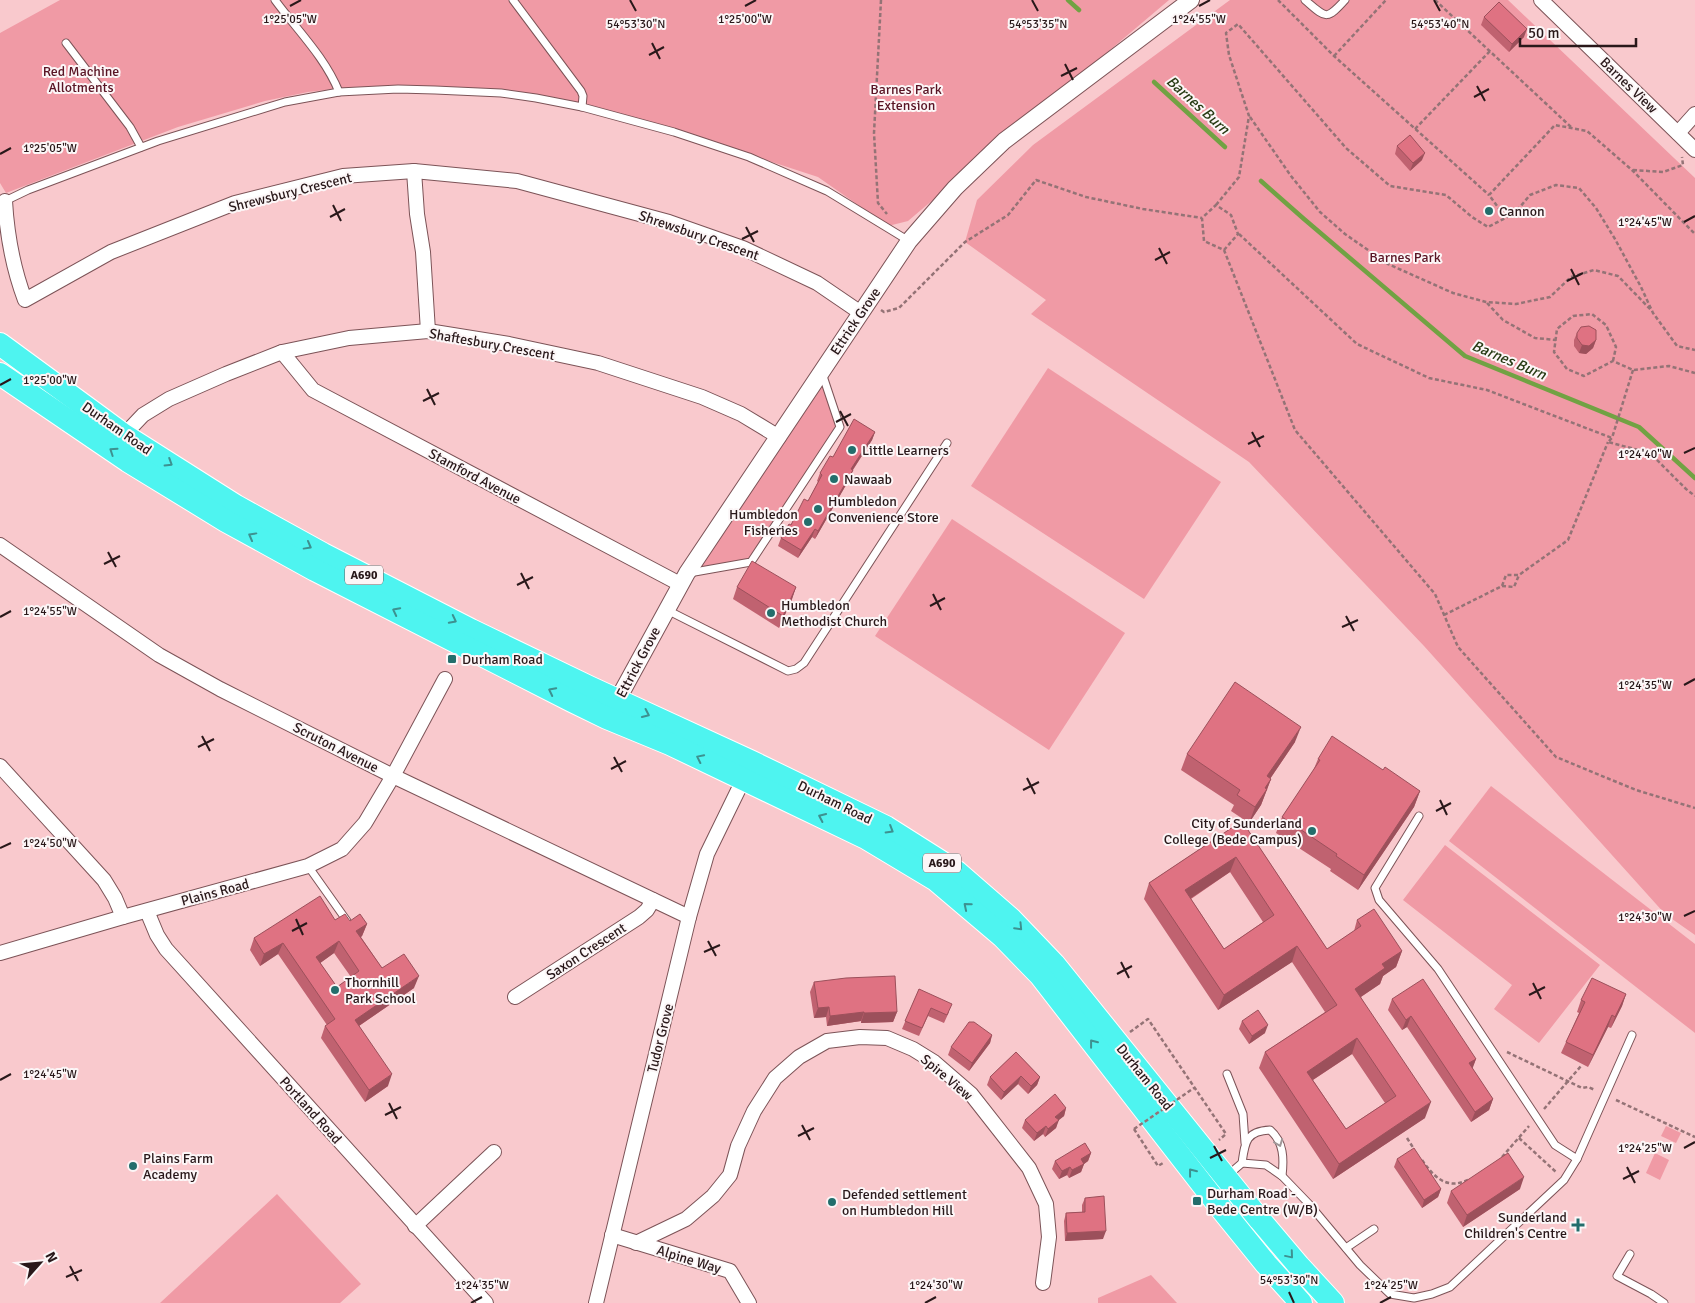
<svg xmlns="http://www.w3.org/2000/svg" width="1695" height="1303" font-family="Signika,sans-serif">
<rect width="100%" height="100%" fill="#f9c9cd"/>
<g fill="#f09aa5">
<path d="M60,0H1169L908,221L888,226L818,177L674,130L498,90L406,86L352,87L308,92L265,101L178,127L6,193L0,183V33Z"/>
<path d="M1230,0H1508L1695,178V935L1665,914L1424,646L1249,462L1031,314L1046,300L965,242L977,200L1033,145Z"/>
<path d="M1048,368L1221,482L1144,599L971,486Z"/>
<path d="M822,372L840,427L751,562L687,573Z"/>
<path d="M952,519L1125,633L1049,750L875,636Z"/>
<path d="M1491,786L1695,944V1033L1449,841Z"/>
<path d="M1445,845L1600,965L1539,1043L1494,1009L1512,985L1403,900Z"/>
<path d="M1666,1126L1681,1133L1676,1143L1661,1136Z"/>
<path d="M1655,1153L1669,1160L1660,1180L1646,1173Z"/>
<path d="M277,1194L361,1284L340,1303H160Z"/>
<path d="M1151,1275L1177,1303H1098V1298Z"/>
</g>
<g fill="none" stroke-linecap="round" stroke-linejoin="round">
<g stroke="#71a243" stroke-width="4.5">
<path d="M1068,0L1079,10"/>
<path d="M1154,82L1225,147"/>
<path d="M1261,181L1304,219L1465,356L1639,427L1695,478"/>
</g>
<defs>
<g id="service">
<path d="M275,0C297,30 325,57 339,92"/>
<path d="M513,0L581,91L583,96L582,107"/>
<path d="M1305,0C1326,18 1326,21 1345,0"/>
<path d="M66,43L130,127L141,147"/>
<path d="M5,201L28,190L158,141L285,102L339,92L398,89L435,90L501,93L536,98L582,107L674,132L749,157L827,191L909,241"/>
<path d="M689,573L751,562L840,427L822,373"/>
<path d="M667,610L788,671L796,669L804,663L947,443"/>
<path d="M1419,816L1375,888L1379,900L1438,969L1555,1145L1577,1159"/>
<path d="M308,866L347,921"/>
<path d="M1227,1074L1243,1114L1245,1143"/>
<path d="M1242,1163L1266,1165L1282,1176L1309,1204L1360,1265L1390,1294L1414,1298L1432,1294L1450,1287L1564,1180L1577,1159L1632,1035"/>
<path d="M1227,1176L1242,1163C1245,1142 1246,1131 1270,1130C1284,1142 1284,1159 1282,1176"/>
<path d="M1227,1196L1246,1222"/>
<path d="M1346,1248L1374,1229"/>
<path d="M1630,1254L1617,1276L1651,1294L1664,1303"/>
</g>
<g id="minor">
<path d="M1541,0L1695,150"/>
<path d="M1678,133L1695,114"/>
<path d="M414,171L417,214L423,252L428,331"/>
<path d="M5,201C7,235 13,268 25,300L111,252L235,203L343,176L414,171L517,181L669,222L743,248L817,283L861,313"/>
<path d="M282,352L313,390L680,584"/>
<path d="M124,435L143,415L169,399L226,374L282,352L349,338L428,331L509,344L598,363L702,397L741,414L779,437"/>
<path d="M0,545L159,655L220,689L393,776L689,917"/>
<path d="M0,766L104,880L115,898L123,917"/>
<path d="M147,911L157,935L166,949L486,1303"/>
<path d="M0,953L123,917L308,866L342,849L365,823L393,776L445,679"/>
<path d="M515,997L639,917L647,910L653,900"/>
<path d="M415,1226L494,1152"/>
<path d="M612,1235L730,1271L749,1303"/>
<path d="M636,1243L686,1219L713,1196L730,1175L738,1146L754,1111L775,1078L799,1057L827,1041L860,1037L887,1038L913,1049L934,1062L971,1094L1029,1168L1046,1204L1049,1237L1043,1283"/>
<path d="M596,1303L689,917L707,854L746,774"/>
</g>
<path id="tertiary" d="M612,710L687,573L909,241L955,188L1004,141L1191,0"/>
<g id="trunk">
<path d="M0,344L124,435L236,506L323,554L471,630L589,687L752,762L886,827L957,872L1011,919L1054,964L1260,1220L1299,1266L1333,1303"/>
<path d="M0,374L128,461L226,521L315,570L572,701L607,718L670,744L866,838L936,880L1002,936L1040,975L1223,1211L1266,1264L1301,1303"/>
</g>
</defs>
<use href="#service" stroke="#7c5357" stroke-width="9"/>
<use href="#minor" stroke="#7c5357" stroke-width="16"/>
<use href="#tertiary" stroke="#7c5357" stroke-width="18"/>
<use href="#trunk" stroke="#fff" stroke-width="24"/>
<g stroke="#947376" stroke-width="2.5" stroke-dasharray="4 2.5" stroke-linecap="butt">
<path d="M881,0L874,133L878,203L887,214"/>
<path d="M1278,0L1334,56L1489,195"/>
<path d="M1435,0L1571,127"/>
<path d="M1334,56L1386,0"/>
<path d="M1250,117L1291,176L1320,212L1345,234L1388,264L1453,293L1486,302L1516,304L1550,297L1571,277L1594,270L1618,276L1651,310"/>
<path d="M1415,129L1490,51"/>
<path d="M1633,170L1663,172L1683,165L1682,157"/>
<path d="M1216,205L1239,177L1249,116L1229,55L1226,33L1238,24L1346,148L1390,186L1446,195L1472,217L1488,227L1515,213L1530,195L1556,185L1579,188L1596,208L1615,239L1641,287L1653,313L1677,346L1695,350"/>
<path d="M1514,213L1500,210L1489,195L1555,125L1587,131L1632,170L1695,234"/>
<path d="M1239,234L1357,344L1429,378L1487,390L1612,438"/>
<path d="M1224,250L1238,234L1231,215L1216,205L1202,218L1204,241L1224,250L1295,430L1435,594L1458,647L1556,757L1636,790L1695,808"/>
<path d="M1487,303L1503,320L1535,338L1556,340"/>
<path d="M881,310L884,312L899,308L965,242L1008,215L1036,180L1086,197L1143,209L1202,218"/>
<path d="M1613,361L1616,347L1606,325L1592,314L1573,316L1557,329L1554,352L1567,369L1584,376L1613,361L1633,370L1669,366L1695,373"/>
<path d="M1633,370L1612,438L1608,442L1650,453L1686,489L1695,496"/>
<path d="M1502,586L1514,587L1519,575"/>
<path d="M1444,615L1502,586L1506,575H1519L1568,540L1608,442"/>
<path d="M1130,1032L1148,1019L1226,1134L1219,1140"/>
<path d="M1507,1052L1582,1088L1588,1087L1595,1090"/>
<path d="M1616,1100L1695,1137"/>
<path d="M1544,1109L1581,1066"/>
<path d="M1134,1129L1158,1166L1163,1163"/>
<path d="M1407,1138L1414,1149"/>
<path d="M1519,1138L1556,1172"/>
<path d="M1502,1157L1529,1126"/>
<path d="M1422,1160C1434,1177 1446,1190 1468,1180"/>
</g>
<use href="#service" stroke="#fff" stroke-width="7"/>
<use href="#minor" stroke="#fff" stroke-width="14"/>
<use href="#tertiary" stroke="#fff" stroke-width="16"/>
<use href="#trunk" stroke="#4ef4f0" stroke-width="22"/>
<path stroke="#947376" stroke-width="2.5" stroke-dasharray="4 2.5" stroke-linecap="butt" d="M1134,1129L1194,1088"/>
</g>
<g fill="#c06270" fill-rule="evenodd">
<path d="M1484,17L1524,37L1509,52L1481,25Z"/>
<path d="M1397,146L1422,160L1410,171L1395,154Z"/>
<path d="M1577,333L1596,340L1593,348L1586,354L1579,353L1574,346V340Z"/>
<path d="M875,432L872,440L853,470L850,478L815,539L812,537L798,558L778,546L781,538L808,501L818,482L817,481L820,473L833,457Z"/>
<path d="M737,587H796L792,599L779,628L733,599Z"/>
<path d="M1295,742L1270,779H1271L1261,805L1249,823L1231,811L1234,805L1181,770L1187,754Z"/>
<path d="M1318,759L1383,770L1420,791L1414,807L1358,890L1330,871L1331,869L1276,833L1282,817L1313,771Z"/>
<path d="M1242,821L1327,949L1354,931L1357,920L1402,951L1396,967L1383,976L1380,984L1361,997L1425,1118L1333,1179L1259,1068L1265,1052L1325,1012L1292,962L1218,1010L1144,899L1149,883ZM1230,872L1263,922L1224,949L1191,899ZM1352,1054L1385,1103L1346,1129L1313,1080Z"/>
<path d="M335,920L350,921L367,924L362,936L361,937L382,968L414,988L359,1026L388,1086L365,1102L321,1038L325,1026L327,1025L278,954L260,966L250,950L254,938ZM334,953L351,977L337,987L320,963Z"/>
<path d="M814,982L897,1012L893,1022L861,1023V1021L827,1026L826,1017L814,1018L810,992Z"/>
<path d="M919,989L949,1012L944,1023L928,1016L919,1036L902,1029Z"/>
<path d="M1626,994L1622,1006L1611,1028L1608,1027L1588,1067L1561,1053L1566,1042L1579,1013L1577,1012L1581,1000Z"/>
<path d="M1392,999L1476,1059L1472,1068L1493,1099L1489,1110L1471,1122L1407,1027L1402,1030L1388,1010Z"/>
<path d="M1242,1021L1265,1033L1249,1044L1239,1029Z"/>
<path d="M992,1035L990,1043L969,1071L948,1055L951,1047Z"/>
<path d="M1016,1052L1040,1077L1037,1085L1028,1094L1018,1084L1001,1100L987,1085L990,1077Z"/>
<path d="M1066,1108L1064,1116L1058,1120L1056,1128L1045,1137L1043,1134L1034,1141L1022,1128L1025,1120Z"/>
<path d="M1091,1153L1088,1161L1084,1164L1081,1172L1069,1178L1067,1175L1059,1179L1052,1169L1055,1161Z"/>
<path d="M1397,1159L1441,1189L1438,1197L1422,1208L1394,1167Z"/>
<path d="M1520,1189L1463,1227L1447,1203L1451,1191Z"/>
<path d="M1085,1198L1103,1239L1065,1241L1064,1221L1066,1213L1082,1212V1205Z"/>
</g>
<g fill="#9c505b">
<path d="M1527,29L1524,37L1509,52L1512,44Z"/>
<path d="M1425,153L1422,160L1410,171L1413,163Z"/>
<path d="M1596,340L1593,348L1586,354L1579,353L1582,345Z"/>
<path d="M875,432L872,440L848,477L851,469Z"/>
<path d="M853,470L850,478L815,539L818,531Z"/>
<path d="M815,529L812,537L798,558L801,550Z"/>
<path d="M796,587L792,599L779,628L783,616Z"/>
<path d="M1301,727L1295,742L1261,792L1267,776Z"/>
<path d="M1271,779L1261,805L1249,823L1255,807L1265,788Z"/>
<path d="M1420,791L1414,807L1358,890L1364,875Z"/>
<path d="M1236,857L1230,872L1179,906L1185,890Z"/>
<path d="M367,924L362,936L352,943L356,931Z"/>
<path d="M339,941L334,953L312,969L316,957Z"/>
<path d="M283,943L278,954L260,966L264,954Z"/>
<path d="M1297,946L1292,962L1218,1010L1224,995Z"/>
<path d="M1402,951L1396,967L1383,976L1380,984L1350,1004L1355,989L1382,964Z"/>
<path d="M419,976L414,988L350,1032L355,1020Z"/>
<path d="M1626,994L1622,1006L1611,1028L1615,1017Z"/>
<path d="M829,1007L826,1017L814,1018L818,1008Z"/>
<path d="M864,1012L861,1021L827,1026L830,1016Z"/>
<path d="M897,1012L893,1022L861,1023L864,1013Z"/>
<path d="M1612,1015L1608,1027L1588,1067L1593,1055Z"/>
<path d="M1411,1016L1407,1027L1402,1030L1406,1020Z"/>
<path d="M1268,1025L1265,1033L1249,1044L1252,1036Z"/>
<path d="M992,1035L990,1043L969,1071L972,1063Z"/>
<path d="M1357,1038L1352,1054L1302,1087L1307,1072Z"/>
<path d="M1476,1059L1472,1070L1469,1063Z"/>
<path d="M392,1074L388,1086L365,1102L369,1090Z"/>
<path d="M1021,1076L1018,1084L1001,1100L1004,1092Z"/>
<path d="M1040,1077L1037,1085L1028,1094L1031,1086Z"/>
<path d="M1493,1099L1489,1110L1471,1122L1475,1112Z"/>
<path d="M1431,1102L1425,1118L1333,1179L1339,1164Z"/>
<path d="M1066,1108L1064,1116L1053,1125L1055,1117Z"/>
<path d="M1059,1120L1056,1128L1045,1137L1048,1129Z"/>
<path d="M1046,1126L1043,1134L1034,1141L1037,1133Z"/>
<path d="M1091,1153L1088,1161L1084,1164L1081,1172L1069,1178L1072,1170L1081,1159Z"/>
<path d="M1070,1167L1067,1175L1059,1179L1062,1171Z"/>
<path d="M1524,1177L1520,1189L1463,1227L1467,1215Z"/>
<path d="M1441,1189L1438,1197L1422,1208L1424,1200Z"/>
<path d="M1106,1231L1103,1239L1065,1241L1067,1233Z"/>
</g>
<g fill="#df7282" stroke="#9c505b" fill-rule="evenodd">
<path d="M1499,2L1527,29L1512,44L1484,17Z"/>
<path d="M1410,135L1425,153L1413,163L1397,146Z"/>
<path d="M1589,326L1596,330V340L1589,346L1582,345L1577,338V333L1581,327Z"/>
<path d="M854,419L875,432L851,469L853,470L818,531L815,529L801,550L781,538L789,524L791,525L804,499L808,501L822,475L820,473L830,456L833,457Z"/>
<path d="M752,561L796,587L783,616L737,587Z"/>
<path d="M1235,682L1301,727L1267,776L1271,779L1265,788L1267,789L1255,807L1237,795L1240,790L1187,754Z"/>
<path d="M1332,736L1383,770L1385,767L1420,791L1364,875L1336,856L1337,854L1282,817L1320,760L1318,759Z"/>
<path d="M1242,821L1327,949L1361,926L1357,920L1374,909L1402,951L1382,964L1385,968L1355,989L1431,1102L1339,1164L1265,1052L1337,1005L1297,946L1224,995L1149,883ZM1236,857L1274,915L1224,949L1185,890ZM1357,1038L1396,1096L1346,1129L1307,1072Z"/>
<path d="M320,896L335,920L345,914L350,921L360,914L367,924L356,931L382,968L404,954L419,976L355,1020L392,1074L369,1090L325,1026L335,1019L283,943L264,954L254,938ZM339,941L359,971L337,987L316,957Z"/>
<path d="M895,976L897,1012L864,1013V1012L830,1016L829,1007L818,1008L814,982L846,978Z"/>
<path d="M1592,978L1626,994L1615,1017L1612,1015L1593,1055L1566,1042L1585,1002L1581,1000Z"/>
<path d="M1423,979L1476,1059L1469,1063L1493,1099L1475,1112L1411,1016L1406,1020L1392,999Z"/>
<path d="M919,989L952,1004L947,1015L931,1008L922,1028L905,1021Z"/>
<path d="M1258,1010L1268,1025L1252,1036L1242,1021Z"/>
<path d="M969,1022H974L992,1035L972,1063L951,1047Z"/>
<path d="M1016,1052L1040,1077L1031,1086L1021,1076L1004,1092L990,1077Z"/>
<path d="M1055,1094L1066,1108L1055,1117L1059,1120L1048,1129L1046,1126L1037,1133L1025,1120Z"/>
<path d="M1085,1143L1091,1153L1081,1159L1084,1164L1072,1170L1070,1167L1062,1171L1055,1161Z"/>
<path d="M1414,1148L1441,1189L1424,1200L1397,1159Z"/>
<path d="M1508,1153L1524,1177L1467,1215L1451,1191Z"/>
<path d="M1104,1196L1106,1231L1067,1233L1066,1213L1085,1212V1198Z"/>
</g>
<defs><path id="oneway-chevron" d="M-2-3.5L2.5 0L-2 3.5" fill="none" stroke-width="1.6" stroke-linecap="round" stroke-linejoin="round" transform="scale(1.25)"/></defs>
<g stroke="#3d9190">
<use href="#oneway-chevron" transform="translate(113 451) rotate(-146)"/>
<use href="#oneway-chevron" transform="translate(169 463) rotate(32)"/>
<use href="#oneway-chevron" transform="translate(252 536) rotate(-151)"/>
<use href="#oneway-chevron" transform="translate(308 546) rotate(29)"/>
<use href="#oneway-chevron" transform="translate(396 611) rotate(-153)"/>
<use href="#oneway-chevron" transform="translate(453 620) rotate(27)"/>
<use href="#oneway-chevron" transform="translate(552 691) rotate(-153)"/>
<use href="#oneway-chevron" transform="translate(646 714) rotate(25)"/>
<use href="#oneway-chevron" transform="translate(700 758) rotate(-154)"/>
<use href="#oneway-chevron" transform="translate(822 817) rotate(-155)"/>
<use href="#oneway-chevron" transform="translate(890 830) rotate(31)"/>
<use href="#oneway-chevron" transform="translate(967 906) rotate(-140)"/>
<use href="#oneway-chevron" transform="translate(1019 927) rotate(46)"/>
<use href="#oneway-chevron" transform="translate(1093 1043) rotate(-128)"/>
<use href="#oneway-chevron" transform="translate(1192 1172) rotate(-128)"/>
<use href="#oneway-chevron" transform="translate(1290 1255) rotate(50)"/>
</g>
<use stroke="#9f9798" href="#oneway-chevron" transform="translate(1279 1143) rotate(69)"/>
<path fill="none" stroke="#29181a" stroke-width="2" d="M630,0L636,11M1032,0L1038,11M1434,0L1440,11M290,6L301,0M745,6L756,0M1199,6L1210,0M652,43L660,59M649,55L664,47M1065,64L1073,80M1061,76L1077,68M1477,86L1485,101M1474,97L1489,89M0,154L11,148M333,205L341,221M330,217L345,209M1684,222L1695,216M746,227L754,242M742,239L758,231M1159,248L1167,264M1155,260L1170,252M1571,269L1579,285M1567,281L1583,273M0,385L11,379M427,389L435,405M423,401L439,393M840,411L848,426M836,422L851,414M1252,432L1260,447M1248,444L1264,436M1684,453L1695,448M108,552L116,567M104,564L120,556M521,573L529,589M517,585L533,577M933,594L941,610M930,606L945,598M1346,616L1354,631M0,617L11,611M1342,627L1358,620M1684,685L1695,679M202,736L210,751M198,747L214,739M614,757L622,772M611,769L626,761M1027,778L1035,794M1023,790L1039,782M1440,800L1447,815M1436,811L1451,803M0,848L11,843M1684,916L1695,911M296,919L303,935M292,931L307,923M708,941L716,956M704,952L720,945M1121,962L1129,978M1117,974L1132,966M1533,983L1541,999M1529,995L1545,987M0,1080L11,1074M389,1103L397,1119M385,1115L401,1107M802,1125L810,1140M798,1136L814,1128M1214,1146L1222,1161M1684,1148L1695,1142M1210,1158L1226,1150M1627,1167L1635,1183M1623,1179L1639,1171M70,1266L78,1281M66,1277L82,1270M1289,1292L1294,1303M471,1303L482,1297M925,1303L936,1297M1380,1303L1391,1297"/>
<g fill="#236e6c" stroke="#fcf6f7" stroke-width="2">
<circle cx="1489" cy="211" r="5"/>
<circle cx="852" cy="450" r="5"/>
<circle cx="834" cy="479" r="5"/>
<circle cx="818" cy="509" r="5"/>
<circle cx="808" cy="522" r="5"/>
<circle cx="771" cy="613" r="5"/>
<rect x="447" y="654" width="10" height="10" rx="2.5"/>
<circle cx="1312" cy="831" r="5"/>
<circle cx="335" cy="990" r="5"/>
<circle cx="133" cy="1166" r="5"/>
<rect x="1192" y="1196" width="10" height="10" rx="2.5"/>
<circle cx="832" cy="1202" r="5"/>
<path d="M1575.5 1217.5h5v5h5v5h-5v5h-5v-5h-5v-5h5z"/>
</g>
<g text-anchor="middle" stroke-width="4" stroke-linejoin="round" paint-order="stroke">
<g fill="#fcf6f7" stroke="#685b5c" stroke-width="1">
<rect x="345" y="565.5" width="38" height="19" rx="4"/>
<rect x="923" y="853.5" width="38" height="19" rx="4"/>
</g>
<g font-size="12" font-weight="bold" fill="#29181a">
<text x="364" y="579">A690</text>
<text x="942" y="867">A690</text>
</g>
<g font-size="14" fill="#591424" stroke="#fcf6f7">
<text x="81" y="76">Red Machine<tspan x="81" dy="16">Allotments</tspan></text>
<text x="906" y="94">Barnes Park<tspan x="906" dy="16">Extension</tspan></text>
<text x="1405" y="262">Barnes Park</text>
</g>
<g font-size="14" fill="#29181a" stroke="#fcf6f7">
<text transform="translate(1629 85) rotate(44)" y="5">Barnes View</text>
<text transform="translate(290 192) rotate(-14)" y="5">Shrewsbury Crescent</text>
<text transform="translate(699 235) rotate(19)" y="5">Shrewsbury Crescent</text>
<text transform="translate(855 321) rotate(-56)" y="5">Ettrick Grove</text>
<text transform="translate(492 344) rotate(10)" y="5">Shaftesbury Crescent</text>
<text transform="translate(117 428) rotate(35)" y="5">Durham Road</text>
<text transform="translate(475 476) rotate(28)" y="5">Stamford Avenue</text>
<text transform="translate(638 662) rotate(-62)" y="5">Ettrick Grove</text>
<text transform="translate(336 747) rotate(27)" y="5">Scruton Avenue</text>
<text transform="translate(835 802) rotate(26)" y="5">Durham Road</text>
<text transform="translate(215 892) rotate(-15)" y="5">Plains Road</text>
<text transform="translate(586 951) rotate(-33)" y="5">Saxon Crescent</text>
<text transform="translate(660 1038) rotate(-76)" y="5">Tudor Grove</text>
<text transform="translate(947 1077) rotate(40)" y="5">Spire View</text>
<text transform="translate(1145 1077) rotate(51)" y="5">Durham Road</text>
<text transform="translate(311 1110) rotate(48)" y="5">Portland Road</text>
<text transform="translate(689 1259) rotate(17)" y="5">Alpine Way</text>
</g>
<g font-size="14" fill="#29181a" stroke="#fcf6f7" text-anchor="start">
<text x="1499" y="216">Cannon</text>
<text x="862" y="455">Little Learners</text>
<text x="844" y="484">Nawaab</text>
<text x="828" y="506">Humbledon<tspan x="828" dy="16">Convenience Store</tspan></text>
<text x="798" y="519" text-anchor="end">Humbledon<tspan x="798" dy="16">Fisheries</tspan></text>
<text x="781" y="610">Humbledon<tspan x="781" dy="16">Methodist Church</tspan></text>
<text x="462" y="664">Durham Road</text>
<text x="1302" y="828" text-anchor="end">City of Sunderland<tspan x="1302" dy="16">College (Bede Campus)</tspan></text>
<text x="345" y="987">Thornhill<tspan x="345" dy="16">Park School</tspan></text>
<text x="143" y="1163">Plains Farm<tspan x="143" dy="16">Academy</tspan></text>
<text x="1207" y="1198">Durham Road -<tspan x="1207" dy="16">Bede Centre (W/B)</tspan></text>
<text x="842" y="1199">Defended settlement<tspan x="842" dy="16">on Humbledon Hill</tspan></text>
<text x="1567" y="1222" text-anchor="end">Sunderland<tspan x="1567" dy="16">Children's Centre</tspan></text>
</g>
<g font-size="15" font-style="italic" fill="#273b14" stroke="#fcf6f7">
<text transform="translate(1198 105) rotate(42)" y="5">Barnes Burn</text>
<text transform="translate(1509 360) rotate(23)" y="5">Barnes Burn</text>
</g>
</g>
<g font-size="12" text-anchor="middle" fill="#29181a" stroke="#fcf6f7" stroke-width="4" stroke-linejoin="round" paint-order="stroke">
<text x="290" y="23">1°25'05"W</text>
<text x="745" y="23">1°25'00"W</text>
<text x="1199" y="23">1°24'55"W</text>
<text x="636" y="28">54°53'30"N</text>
<text x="1038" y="28">54°53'35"N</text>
<text x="1440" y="28">54°53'40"N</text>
<text x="50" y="152">1°25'05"W</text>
<text x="1645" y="226">1°24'45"W</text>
<text x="50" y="384">1°25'00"W</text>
<text x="1645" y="458">1°24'40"W</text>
<text x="50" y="615">1°24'55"W</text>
<text x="1645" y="689">1°24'35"W</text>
<text x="50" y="847">1°24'50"W</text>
<text x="1645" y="921">1°24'30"W</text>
<text x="50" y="1078">1°24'45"W</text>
<text x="1645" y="1152">1°24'25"W</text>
<text x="1289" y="1284">54°53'30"N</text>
<text x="482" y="1289">1°24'35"W</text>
<text x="936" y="1289">1°24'30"W</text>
<text x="1391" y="1289">1°24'25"W</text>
</g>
<g transform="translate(40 1263) rotate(63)" stroke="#fcf6f7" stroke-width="4" paint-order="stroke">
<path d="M0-4L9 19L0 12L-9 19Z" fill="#29181a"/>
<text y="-8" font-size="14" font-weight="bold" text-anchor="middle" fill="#29181a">N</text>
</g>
<path d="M1520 38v8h116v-8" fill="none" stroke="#29181a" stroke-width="2.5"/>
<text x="1528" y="38" font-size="15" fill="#29181a" stroke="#fcf6f7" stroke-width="4" paint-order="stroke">50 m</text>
</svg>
